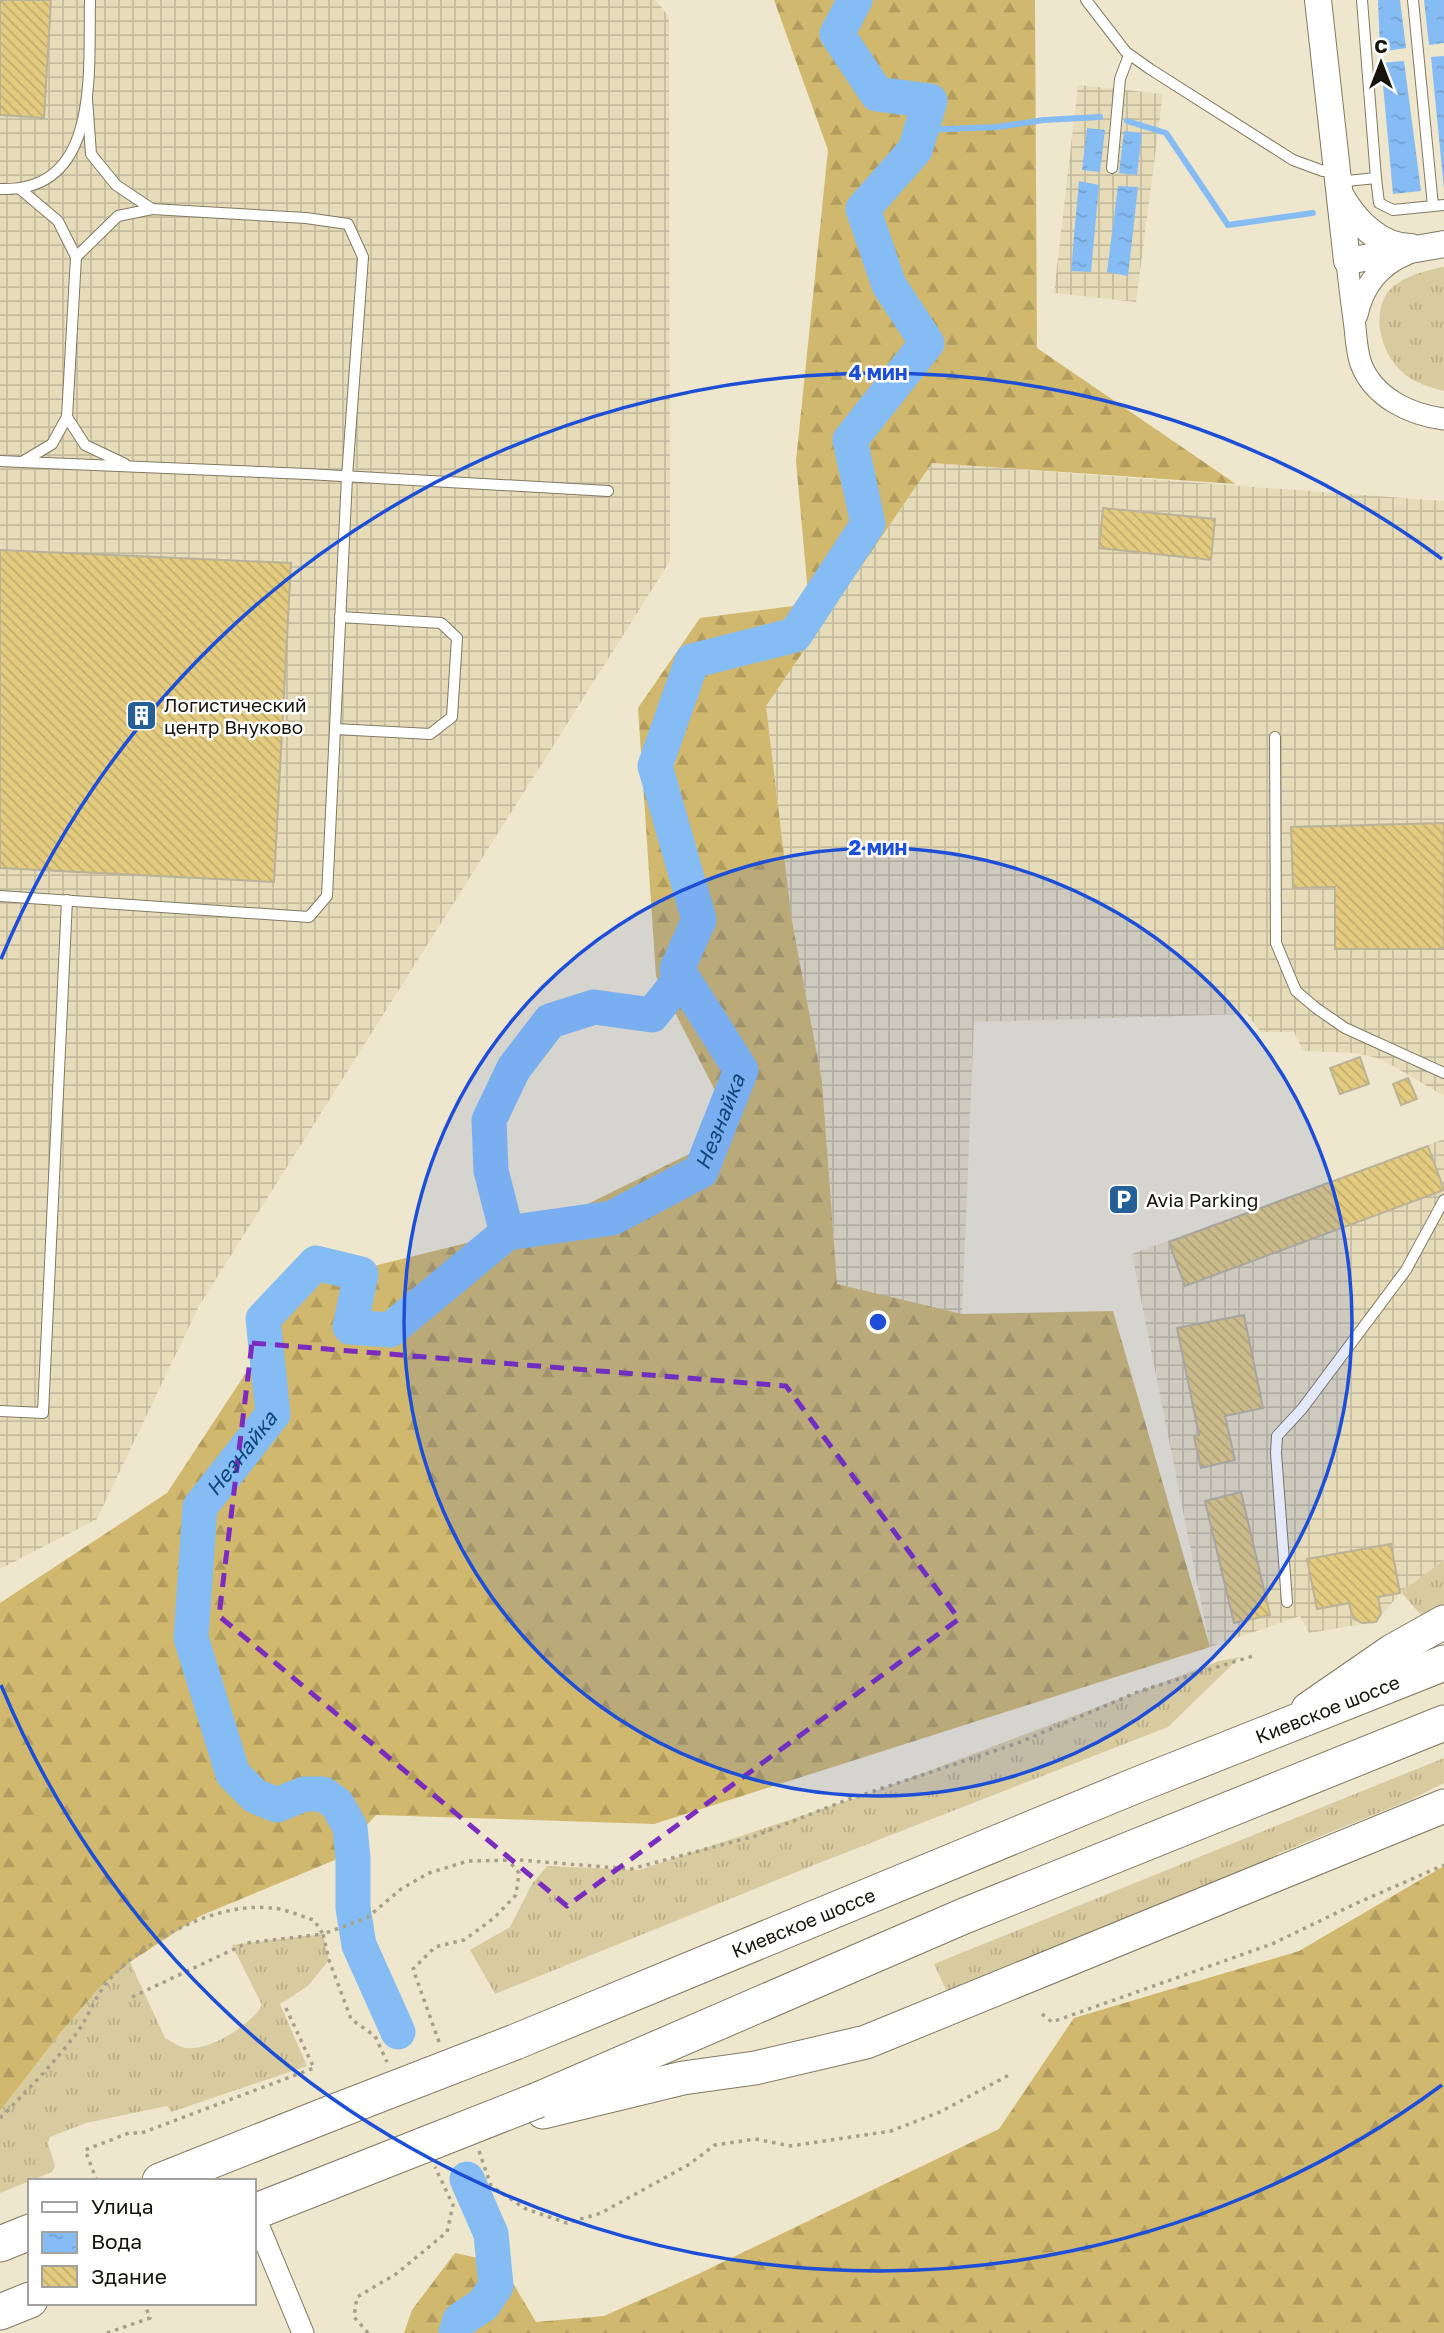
<svg xmlns="http://www.w3.org/2000/svg" width="1444" height="2333" font-family="'Golos Text',sans-serif">
<defs>
<pattern id="industrial-grid" width="8" height="8" patternUnits="userSpaceOnUse" patternTransform="scale(1.75)"><rect width="8" height="8" fill="#e6dcba"/><path d="M0 4h8M4 0v8" fill="none" stroke="#c5bc9f"/></pattern>
<pattern id="grass-tufts" width="24" height="20" patternUnits="userSpaceOnUse" patternTransform="scale(1.75)"><rect width="24" height="20" fill="#d9cba0"/><path d="M3 7l-1-3M5 7V3M7 7l1-3M15 17l-1-3M17 17v-4M19 17l1-3" fill="none" stroke="#baad88"/></pattern>
<pattern id="forest-firs" width="22" height="20" patternUnits="userSpaceOnUse" patternTransform="scale(1.75)"><rect width="22" height="20" fill="#d0b86e"/><path d="M5 1l3.5 6h-7zM16 11l3.5 6h-7z" fill="#b29d5e"/></pattern>
<pattern id="water-ripples" width="26" height="14" patternUnits="userSpaceOnUse" patternTransform="scale(1.75)"><rect width="26" height="14" fill="#86bcf4"/><path d="M2 4q2-2 4 0t4 0M15 11q2-2 4 0t4 0" fill="none" stroke="#73a1d0"/></pattern>
<pattern id="building-back-hatch" width="6" height="6" patternUnits="userSpaceOnUse" patternTransform="scale(1.75)"><rect width="6" height="6" fill="#e3cb80"/><path d="M-1 5l2 2M0 0l6 6M5-1l2 2" fill="none" stroke="#c2ad6d"/></pattern>
</defs>
<rect width="100%" height="100%" fill="#efe7cd"/>
<g fill="url(#industrial-grid)">
<path d="M0,0H656L669,17L670,561L199,1306L97,1519L0,1569Z"/>
<path d="M1078,85L1163,94L1136,302L1054,293Z"/>
<path d="M932,463L1444,501V1096L1381,1059L1356,1053L1303,1051L1294,1032H1261L1247,1014L974,1022L962,1314L837,1285L822,1081L792,921L766,706Z"/>
<path d="M1444,1139V1560L1401,1592L1376,1622L1309,1633L1300,1616L1210,1647L1132,1254Z"/>
</g>
<g fill="url(#grass-tufts)">
<path d="M1444,267V391C1429,387 1411,382 1400,370C1382,352 1372,318 1386,295C1396,278 1426,270 1444,267Z"/>
<path d="M1444,1560V1604L1421,1615L1401,1592Z"/>
<path d="M1240,1657L1168,1727L809,1867L495,1994L470,1950L510,1927L532,1884L547,1866L639,1870L873,1792L1219,1661Z"/>
<path d="M1444,1758V1783L1410,1800L1277,1854L1278,1859L948,1994L934,1964Z"/>
<path d="M323,1934L329,1960L308,1986L280,2004L307,2066L171,2112L167,2106L86,2123L50,2137L48,2143L55,2166L52,2172L0,2193V2111L61,2032L101,1986L130,1962L165,2038C171,2041 179,2047 186,2048C210,2051 251,2025 262,2005L232,1945Z"/>
</g>
<g fill="url(#forest-firs)">
<path d="M774,0H1035L1037,348L1236,484L932,463L766,706L792,921L822,1081L837,1284L962,1314L1113,1311L1210,1647L654,1824L376,1815L335,1860L200,1916L130,1962L101,1986L61,2032L0,2111V1603L167,1493L305,1283L551,1222L736,1131L656,976L638,708L700,618L809,604L796,461L828,150Z"/>
<path d="M1444,1866V2333H404L412,2310L455,2253L501,2263L536,2322L604,2316L694,2276L999,2129L1074,2018L1299,1951Z"/>
</g>
<g fill="url(#water-ripples)">
<path d="M1378,0H1400L1406,48L1380,52Z"/>
<path d="M1424,0H1444V43L1429,45Z"/>
<path d="M1444,56V189L1431,57Z"/>
<path d="M1404,61L1421,191L1393,194L1381,63Z"/>
<path d="M1087,128L1105,130L1100,172L1082,170Z"/>
<path d="M1124,131L1142,133L1137,175L1119,173Z"/>
<path d="M1079,181L1099,185L1091,272L1071,271Z"/>
<path d="M1118,186L1138,187L1128,276L1107,272Z"/>
</g>
<g fill="none" stroke-linecap="round" stroke-linejoin="round">
<g stroke="#86bcf4" stroke-width="6">
<path d="M1127,121L1166,133L1228,225L1313,213"/>
<path d="M921,130L997,127L1044,120L1100,117"/>
</g>
<g stroke="#86bcf4" stroke-width="35">
<path d="M507,1233L491,1171L489,1120L514,1068L550,1021L594,1007L652,1015L682,977"/>
<path id="s1" d="M398,2032L359,1945L353,1908V1858L350,1827L337,1804L323,1794H304L277,1805L255,1796L233,1774L191,1638L200,1507L273,1414L263,1319L316,1263L361,1274L350,1327L390,1330L507,1233L612,1218L701,1171L741,1070L677,969L699,920L655,766L692,661L795,635L868,524L850,440L927,343L889,285L863,209L915,150L930,101L877,94L837,34L855,0"/>
<path d="M456,2333L460,2320L483,2305L496,2286L491,2234L467,2179"/>
</g>
</g>
<g fill="url(#building-back-hatch)" stroke="#bab299" stroke-width="2">
<path d="M0,0H51L44,118L0,115Z"/>
<path d="M1103,508L1215,519L1211,560L1099,548Z"/>
<path d="M0,550L291,563L274,882L0,868Z"/>
<path d="M1444,823V949H1335V887L1293,888L1291,827Z"/>
<path d="M1360,1057L1369,1084L1340,1094L1330,1068Z"/>
<path d="M1408,1078L1417,1099L1401,1105L1393,1084Z"/>
<path d="M1428,1146L1444,1190L1185,1286L1169,1242Z"/>
<path d="M1244,1315L1263,1408L1225,1416L1235,1460L1201,1468L1194,1436L1199,1435L1177,1328Z"/>
<path d="M1241,1492L1270,1615L1234,1623L1205,1501Z"/>
<path d="M1391,1544L1400,1593L1378,1597L1381,1613L1376,1622L1362,1623L1353,1618L1349,1603L1317,1609L1307,1559Z"/>
</g>
<g fill="none" stroke-linecap="round" stroke-linejoin="round">
<defs>
<g id="service">
<path d="M1086,0L1126,52L1150,69L1293,160L1323,171H1336"/>
<path d="M1413,0L1433,206"/>
<path d="M1112,168L1120,79L1129,55"/>
<path d="M1376,178L1379,203L1393,210L1444,205"/>
<path d="M1337,182L1376,178L1362,0"/>
<path d="M0,189C102,193 88,69 90,0"/>
<path d="M76,257L118,216L152,209"/>
<path d="M67,417L85,445L125,464"/>
<path d="M0,461L22,462L52,444L67,417L76,257L58,221L20,189"/>
<path d="M22,462L307,474L608,491"/>
<path d="M335,729L430,734L452,717L457,638L441,623L340,617"/>
<path d="M1275,737L1276,943L1296,991L1316,1008L1345,1028L1444,1073"/>
<path d="M0,896L309,917L327,896L347,477L363,257L348,224L306,218L152,209L116,185L91,154L87,99"/>
<path d="M0,1411L43,1413L67,900"/>
<path d="M1287,1602L1276,1453L1277,1436L1302,1409L1406,1270L1444,1200"/>
</g>
<g id="minor">
<path d="M1347,261C1349,283 1352,305 1355,327C1356,339 1357,353 1361,364C1374,398 1411,415 1444,419"/>
<path d="M1357,315C1363,286 1380,265 1407,254"/>
<path d="M254,2215L303,2333"/>
</g>
<g id="tertiary">
<path d="M1318,0L1347,261L1444,244"/>
<path d="M1341,196C1355,221 1380,247 1411,247"/>
</g>
<g id="primary">
<path d="M1308,1709L1392,1651L1444,1622"/>
<path d="M543,2112L683,2078L755,2068L866,2042L1444,1806"/>
</g>
<g id="trunk">
<path id="s2" d="M515,2042L1137,1785L1444,1663"/>
<path d="M538,2100L964,1916L1444,1723"/>
<path d="M160,2181L334,2112"/>
<path d="M254,2212L424,2145"/>
<path d="M0,2244L30,2232"/>
<path d="M0,2312L30,2300"/>
</g>
</defs>
<use href="#service" stroke="#807961" stroke-width="12"/>
<use href="#minor" stroke="#807961" stroke-width="23"/>
<use href="#tertiary" stroke="#807961" stroke-width="28"/>
<use href="#primary" stroke="#807961" stroke-width="35"/>
<use href="#trunk" stroke="#807961" stroke-width="37"/>
<g stroke="#a6a08b" stroke-width="3.5" stroke-dasharray="3.5 5" stroke-linecap="butt">
<path d="M132,1997L247,1943L323,1934L329,1960L351,2019L375,2036L387,2062"/>
<path d="M1042,2014L1052,2022L1272,1944L1357,1903L1444,1865"/>
<path d="M439,2042L413,1969L435,1947L464,1940L494,1918L516,1895L519,1873L508,1860"/>
<path d="M0,2118C27,2091 53,2064 76,2034C89,2017 95,1995 110,1979C146,1939 216,1902 272,1908C286,1909 300,1916 314,1920L323,1934L367,1918L401,1889L429,1873L468,1861L519,1860L631,1869L755,1836L844,1801L1018,1743L1140,1691L1253,1656"/>
<path d="M479,2151L491,2186L526,2209L567,2223L601,2213L688,2165L715,2145L755,2139L791,2146L891,2131L940,2112L1009,2075"/>
<path d="M97,2181L85,2150L129,2133H142L314,2068L284,2004"/>
<path d="M107,2333L150,2318L144,2303"/>
<path d="M368,2333L354,2317L357,2297L396,2274L447,2232L453,2205L435,2167"/>
</g>
<use href="#service" stroke="#fff" stroke-width="10"/>
<use href="#minor" stroke="#fff" stroke-width="21"/>
<use href="#tertiary" stroke="#fff" stroke-width="26"/>
<use href="#primary" stroke="#fff" stroke-width="33"/>
<use href="#trunk" stroke="#fff" stroke-width="35"/>
<defs>
<g id="trunk-bridge">
<path d="M334,2112L515,2042"/>
<path d="M424,2145L538,2100"/>
</g>
</defs>
<use href="#trunk-bridge" stroke="#807961" stroke-width="37" stroke-linecap="butt"/>
<use href="#trunk-bridge" stroke="#fff" stroke-width="35"/>
</g>
<path fill="none" stroke="#7b2cbf" stroke-width="5" stroke-dasharray="14 9" stroke-linejoin="round" d="M252,1343L786,1386L959,1619L567,1906L219,1616Z"/>
<circle cx="878" cy="1322" r="474" fill="#1d4ed8" fill-opacity=".12"/>
<g fill="none" stroke="#1d4ed8" stroke-width="3.5">
<circle cx="878" cy="1322" r="474"/>
<path d="M1442 2085A949 949 0 0 1 1 1685M1 959A949 949 0 0 1 1442 559"/>
</g>
<defs>
<symbol id="building-square" viewBox="-11 -11 22 22"><rect x="-9" y="-9" width="18" height="18" rx="4" fill="#245f96" stroke="#fff"/><path d="M-4-6H4V6H1V3H-1V6H-4ZM-2.5-4.3h1.7v1.8h-1.7ZM.8-4.3h1.7v1.8H.8ZM-2.5-1h1.7V.8h-1.7ZM.8-1h1.7V.8H.8Z" fill="#fff"/></symbol>
<symbol id="parking-square" viewBox="-11 -11 22 22"><rect x="-9" y="-9" width="18" height="18" rx="4" fill="#245f96" stroke="#fff"/><path d="M-3.5-5.5H1a3.5 3.5 0 0 1 0 7H-1V5.5H-3.5ZM-1-3.4V-.6H.8a1.4 1.4 0 0 0 0-2.8Z" fill="#fff"/></symbol>
</defs>
<g fill-rule="evenodd">
<use href="#building-square" x="124" y="698" width="35" height="35"/>
<use href="#parking-square" x="1106" y="1182" width="35" height="35"/>
</g>
<g text-anchor="middle" stroke-width="5" stroke-linejoin="round" paint-order="stroke">
<g font-size="19" fill="#17140b" stroke="#fff" text-anchor="start">
<text x="164" y="712">Логистический<tspan x="164" dy="22">центр Внуково</tspan></text>
<text x="1146" y="1207">Avia Parking</text>
</g>
<g font-size="19" fill="#17140b" stroke="#fff">
<text dy="7" stroke="none"><textPath href="#s2" startOffset="878">Киевское шоссе</textPath></text>
<text dy="7" stroke="none"><textPath href="#s2" startOffset="312">Киевское шоссе</textPath></text>
</g>
<g font-size="21" font-style="italic" fill="#0b4779" stroke="#fff">
<text dy="7" stroke="none"><textPath href="#s1" startOffset="1477">Незнайка</textPath></text>
<text dy="7" stroke="none"><textPath href="#s1" startOffset="702">Незнайка</textPath></text>
</g>
</g>
<circle cx="878" cy="1322" r="10" fill="#1d4ed8" stroke="#fff" stroke-width="3.5"/>
<g font-size="21" text-anchor="middle" font-weight="bold" fill="#1d4ed8" stroke="#fff" stroke-width="5" stroke-linejoin="round" paint-order="stroke">
<text x="878" y="380">4 мин</text>
<text x="878" y="855">2 мин</text>
</g>
<rect x="28" y="2179" width="228" height="126" fill="#ffffff" stroke="#a2a19d" stroke-width="2"/>
<rect x="42" y="2202" width="35" height="10" fill="#ffffff" stroke="#a2a19d" stroke-width="2"/>
<text x="91" y="2214" font-size="21" fill="#17140b">Улица</text>
<rect x="42" y="2232" width="35" height="21" fill="url(#water-ripples)" stroke="#a2a19d" stroke-width="2"/>
<text x="91" y="2249" font-size="21" fill="#17140b">Вода</text>
<rect x="42" y="2266" width="35" height="21" fill="url(#building-back-hatch)" stroke="#a2a19d" stroke-width="2"/>
<text x="91" y="2284" font-size="21" fill="#17140b">Здание</text>
<g transform="translate(1381 63)" stroke="#ffffff" stroke-width="5" paint-order="stroke">
<path d="M0-5L12 26L0 18L-12 26Z" fill="#17140b"/>
<text y="-10" font-size="19" font-weight="bold" text-anchor="middle" fill="#17140b">С</text>
</g>
</svg>
